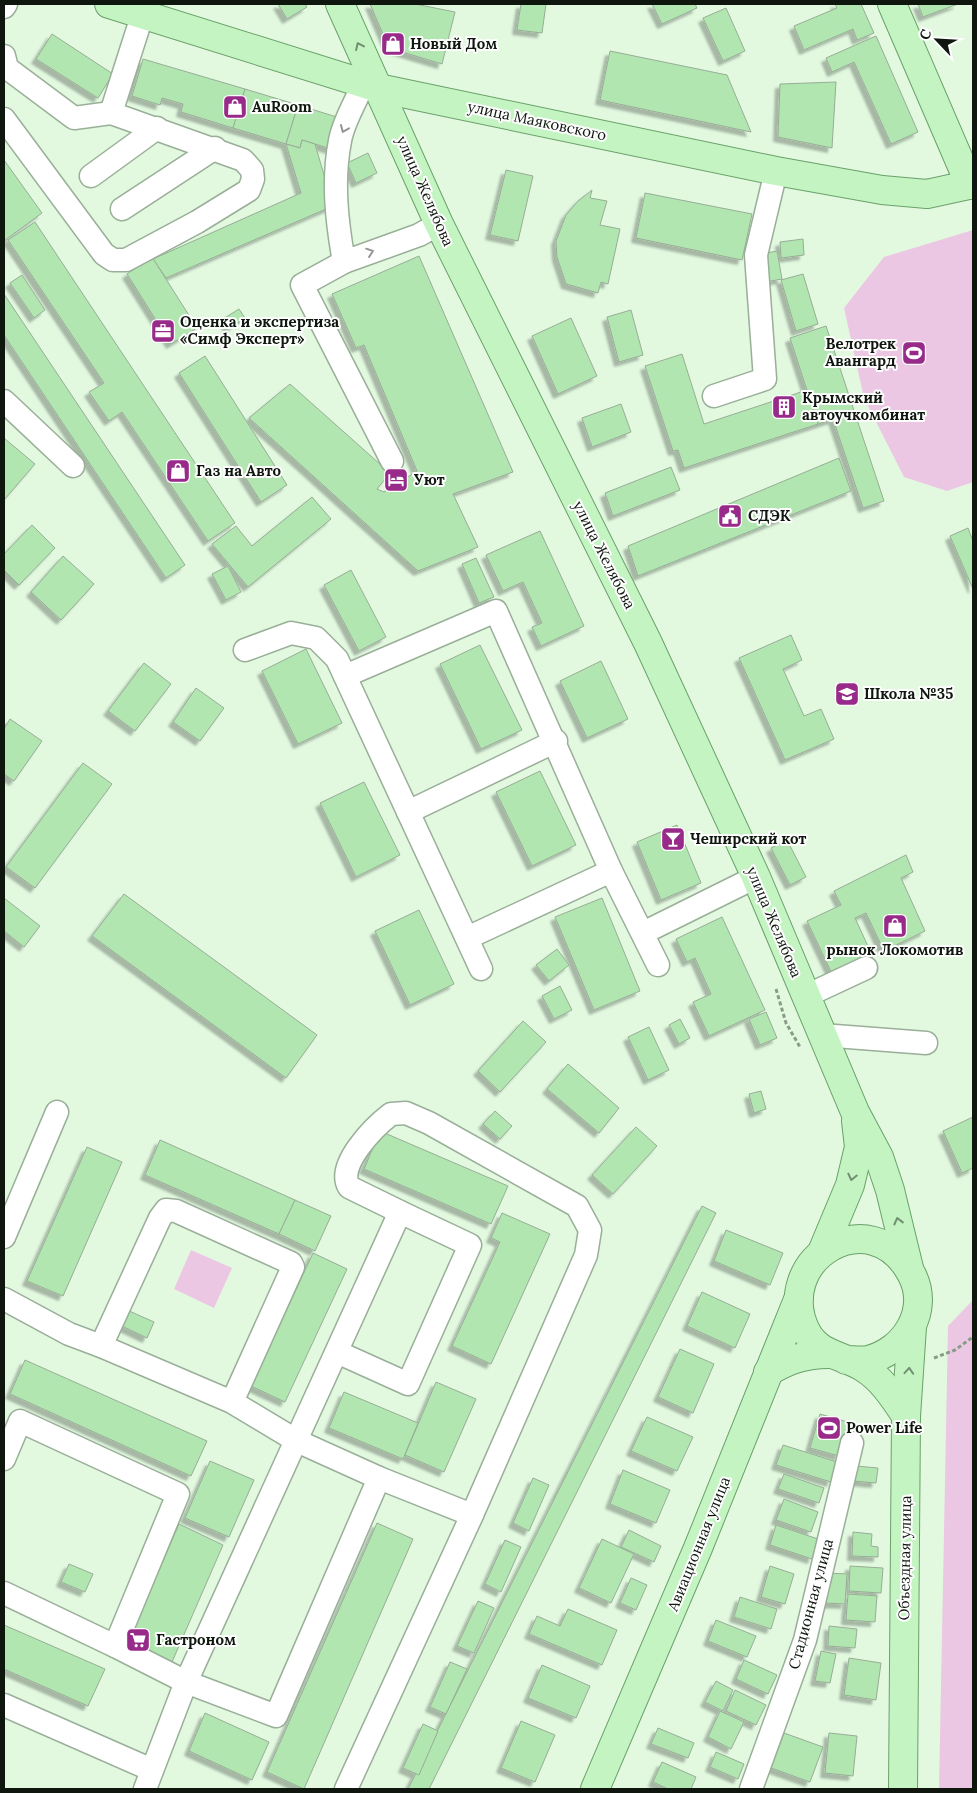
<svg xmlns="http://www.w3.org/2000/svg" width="977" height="1793" font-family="Lora,serif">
<defs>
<filter id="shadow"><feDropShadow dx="-4.5" dy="4.5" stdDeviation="1" flood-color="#0004"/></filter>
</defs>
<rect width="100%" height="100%" fill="#e2f9e0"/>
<g fill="#ecc7e3">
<path d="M973,230V482L947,491L904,477L864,398L844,308L884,257Z"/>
<path d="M191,1250L232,1268L214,1308L174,1289Z"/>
<path d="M973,1300V1789H939L948,1326Z"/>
</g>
<g fill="#b2e6b0" stroke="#97ad96" filter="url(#shadow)">
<path d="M278,4H305L307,7L287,19Z"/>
<path d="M370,4H415L455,12L442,64L389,48Z"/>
<path d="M521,4H546L542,33L517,30Z"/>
<path d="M652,4H695L697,8L662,24Z"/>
<path d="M835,4H861L874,33L857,40L853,29L804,50L794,26L837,8Z"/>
<path d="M918,4H958L923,17Z"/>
<path d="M726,8L745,51L723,61L703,18Z"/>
<path d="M52,34L113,74L98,98L36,59Z"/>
<path d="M876,36L918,132L891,144L854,62L832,72L826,58Z"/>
<path d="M610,51L727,75L751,132L600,100Z"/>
<path d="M143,59L245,89L233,128L181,112L183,104L162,98L160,105L132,96Z"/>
<path d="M836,82L832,148L778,137L780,84Z"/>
<path d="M245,89L298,105L286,144L233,128Z"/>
<path d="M298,105L340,118L331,149L302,140L300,148L286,144Z"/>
<path d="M302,140L315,144L333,206L166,278L153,259L301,193L286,144L300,148Z"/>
<path d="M368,153L377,173L356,183L347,163Z"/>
<path d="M4,160L42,213L4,241Z"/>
<path d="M506,170L533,176L518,241L490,235Z"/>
<path d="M592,190L590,198L607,201L600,225L620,229L608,284L601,282L598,293L566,284L557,257L556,241L566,215L578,201Z"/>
<path d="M645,193L752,214L742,260L636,238Z"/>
<path d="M35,222L235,523L208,541L122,412L109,421L89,392L104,383L8,240Z"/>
<path d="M803,239L804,255L781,258L780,242Z"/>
<path d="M777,251L782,279L765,282L761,254Z"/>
<path d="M419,256L513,472L453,494L478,547L418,571L249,418L290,384L390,473L377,489L384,492L417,471L364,345L356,348L332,294Z"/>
<path d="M152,257L197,328L171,344L127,274Z"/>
<path d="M803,274L818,324L796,331L781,280Z"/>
<path d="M22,275L45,310L34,318L10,283Z"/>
<path d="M4,294L185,565L166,578L4,335Z"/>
<path d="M239,309L245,318L229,328L223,319Z"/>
<path d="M631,310L643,355L619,362L607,317Z"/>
<path d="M571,318L597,376L558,394L532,336Z"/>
<path d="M826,326L884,501L863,508L833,419L818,424L790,338Z"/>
<path d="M682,354L704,424L807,390L818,424L684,468L678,450L673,451L645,366Z"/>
<path d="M205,356L287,485L261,502L179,373Z"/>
<path d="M621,404L631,432L592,447L582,418Z"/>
<path d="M4,438L35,464L4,500Z"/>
<path d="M839,458L851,491L638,576L628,546Z"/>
<path d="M671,467L680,490L613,516L605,493Z"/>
<path d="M312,497L331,519L248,587L212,544L236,526L252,546Z"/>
<path d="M32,525L55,548L19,585L4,570V554Z"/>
<path d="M968,528L973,541V589L950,536Z"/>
<path d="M540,531L584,626L541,646L532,627L542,623L523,582L503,591L486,555Z"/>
<path d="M63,556L94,584L61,620L31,592Z"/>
<path d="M476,558L494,597L479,603L462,564Z"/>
<path d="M228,566L241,592L226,600L212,574Z"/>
<path d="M351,570L386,637L359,651L324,585Z"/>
<path d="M791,635L802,660L783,669L804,716L821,709L834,739L785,760L739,658Z"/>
<path d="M480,645L522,730L481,749L440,664Z"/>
<path d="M306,649L342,723L298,744L262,671Z"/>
<path d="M601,661L628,719L587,738L560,681Z"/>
<path d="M144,663L171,684L135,731L108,711Z"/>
<path d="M196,688L224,708L200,741L173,722Z"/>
<path d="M10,719L42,741L14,781L4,774V729Z"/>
<path d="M83,763L112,784L35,888L6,867Z"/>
<path d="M540,771L576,845L532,866L496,792Z"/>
<path d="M364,782L400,855L356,877L320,803Z"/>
<path d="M677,825L701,883L661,900L637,842Z"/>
<path d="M787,840L806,877L790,885L771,848Z"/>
<path d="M906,855L913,872L901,878L925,931L884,951L866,913L855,918L873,957L833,976L807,921L841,905L834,891Z"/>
<path d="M124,894L317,1035L286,1078L92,936Z"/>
<path d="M4,898L40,926L24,947L4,931Z"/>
<path d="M602,898L640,991L594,1010L555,917Z"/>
<path d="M419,910L454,984L410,1005L375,931Z"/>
<path d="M722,917L765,1010L709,1036L693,1002L711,994L695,958L687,962L676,939Z"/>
<path d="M557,949L569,965L549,981L536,965Z"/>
<path d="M560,986L572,1010L554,1019L542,996Z"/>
<path d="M766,1012L777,1038L760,1045L749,1019Z"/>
<path d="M680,1019L690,1038L679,1044L669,1025Z"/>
<path d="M523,1021L546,1042L500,1092L478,1071Z"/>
<path d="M649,1027L669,1070L648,1080L628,1037Z"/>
<path d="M568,1064L619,1108L599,1133L547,1089Z"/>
<path d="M761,1091L766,1109L754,1113L749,1094Z"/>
<path d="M495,1111L512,1126L500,1139L483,1124Z"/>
<path d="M973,1117V1168L962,1173L943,1131Z"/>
<path d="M636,1127L657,1146L613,1194L592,1175Z"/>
<path d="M380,1131L508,1186L491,1224L364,1169Z"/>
<path d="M160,1140L295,1200L279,1234L145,1175Z"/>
<path d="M87,1147L122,1162L63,1296L27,1281Z"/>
<path d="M295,1200L331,1216L315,1251L279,1234Z"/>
<path d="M702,1206L716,1213L429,1789H408Z"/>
<path d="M502,1213L550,1234L491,1364L452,1346L500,1242L491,1238Z"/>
<path d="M726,1230L783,1253L770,1285L714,1261Z"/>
<path d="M313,1253L347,1269L285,1402L251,1386Z"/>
<path d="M702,1292L750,1314L735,1348L687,1326Z"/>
<path d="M127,1310L154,1322L147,1338L120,1325Z"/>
<path d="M680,1349L714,1364L693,1413L658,1397Z"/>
<path d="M25,1360L207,1441L191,1476L10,1394Z"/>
<path d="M436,1382L476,1399L444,1472L405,1455Z"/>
<path d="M344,1392L418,1423L403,1459L329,1428Z"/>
<path d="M820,1414L848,1422L839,1456L810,1448Z"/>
<path d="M647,1417L693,1437L677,1471L631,1451Z"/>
<path d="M783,1445L837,1462L831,1482L776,1465Z"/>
<path d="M210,1461L254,1480L229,1537L185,1518Z"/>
<path d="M856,1466L878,1468L876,1483L854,1481Z"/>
<path d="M623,1470L670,1490L656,1523L610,1504Z"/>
<path d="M784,1474L824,1488L819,1503L778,1489Z"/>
<path d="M533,1478L549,1485L529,1531L513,1523Z"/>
<path d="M784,1499L818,1512L811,1532L776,1520Z"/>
<path d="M377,1523L413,1539L304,1789L267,1772Z"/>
<path d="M179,1524L223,1545L172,1662L127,1644Z"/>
<path d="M776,1525L818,1539L812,1559L770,1545Z"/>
<path d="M629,1530L661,1546L654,1562L621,1547Z"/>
<path d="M853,1532L872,1534L871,1546L878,1547V1557L852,1556Z"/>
<path d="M602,1539L634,1554L611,1603L579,1588Z"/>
<path d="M505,1540L521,1547L501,1592L485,1584Z"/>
<path d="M69,1564L93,1574L85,1592L61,1582Z"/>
<path d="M770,1566L794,1574L785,1604L761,1597Z"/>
<path d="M850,1566L883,1568L881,1593L849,1591Z"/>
<path d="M827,1573L847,1574L845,1604L825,1603Z"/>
<path d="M631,1578L647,1585L636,1610L620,1603Z"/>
<path d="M848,1594L877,1596L875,1622L846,1620Z"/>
<path d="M740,1597L777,1609L771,1629L734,1617Z"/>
<path d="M478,1601L494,1608L474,1653L457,1646Z"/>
<path d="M568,1609L617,1630L602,1665L529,1634L537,1616L560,1626Z"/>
<path d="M716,1620L756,1636L747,1657L708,1641Z"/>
<path d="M4,1625L105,1669L88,1706L4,1669Z"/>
<path d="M829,1626L857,1629L855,1648L828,1646Z"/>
<path d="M821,1651L836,1654L830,1683L815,1681Z"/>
<path d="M849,1658L881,1663L876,1700L844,1695Z"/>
<path d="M744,1660L777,1675L768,1694L736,1679Z"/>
<path d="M450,1662L467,1669L446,1714L430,1707Z"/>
<path d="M542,1665L590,1686L576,1718L528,1698Z"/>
<path d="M716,1681L733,1690L723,1711L705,1702Z"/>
<path d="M735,1690L766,1705L756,1725L726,1711Z"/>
<path d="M720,1711L744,1722L731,1749L708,1737Z"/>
<path d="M205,1713L269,1742L252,1780L189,1751Z"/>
<path d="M521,1721L555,1735L535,1782L501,1768Z"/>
<path d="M423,1724L438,1731L419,1775L403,1768Z"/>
<path d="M658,1728L694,1743L688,1758L651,1744Z"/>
<path d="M784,1733L823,1747L810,1782L771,1768Z"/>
<path d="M829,1733L857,1736L853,1776L825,1773Z"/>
<path d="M716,1752L744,1764L738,1779L710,1767Z"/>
<path d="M662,1762L696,1777L691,1789H668L653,1782Z"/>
</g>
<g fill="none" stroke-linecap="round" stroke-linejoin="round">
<defs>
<g id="minor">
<path d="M4,7L6,4"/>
<path d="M4,56L7,68L74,118L111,113"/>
<path d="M363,84C356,102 343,122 340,141C332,181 337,223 344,262L419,235L439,224"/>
<path d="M4,119L104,254L113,260H126L197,222L249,190L253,179L252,170L243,160L111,113L143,13"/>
<path d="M91,176L157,128"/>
<path d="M122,209L215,148"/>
<path d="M344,262L302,285L392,461"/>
<path d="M714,396L765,379L756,255L776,171"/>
<path d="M4,401L73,466"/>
<path d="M245,650L291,633L316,638L337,659L481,969"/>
<path d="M345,676L496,611L611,871L658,965"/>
<path d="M408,812L556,741"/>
<path d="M643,933L756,877"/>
<path d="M467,938L611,871"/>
<path d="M806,996L866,968"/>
<path d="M822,1035L926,1043"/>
<path d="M4,1237L57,1112"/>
<path d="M4,1299L69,1334L101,1346"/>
<path d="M232,1402L101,1346L160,1218L166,1210L176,1211L291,1263L293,1267L232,1402L297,1441L379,1478L472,1515"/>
<path d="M4,1459L20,1421L178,1494L115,1646L186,1682L276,1716L379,1478"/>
<path d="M4,1593L115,1646"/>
<path d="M4,1705L152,1770"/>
<path d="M145,1789L186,1682L400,1212L470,1245L408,1384L337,1352"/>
<path d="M346,1789L472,1515L586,1255L590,1230L577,1206L429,1123L406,1113L391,1114C374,1127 336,1165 349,1187L400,1212"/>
<path d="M751,1789L805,1640L852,1443"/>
</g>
<g id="major">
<path d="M109,4L378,88L776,171L882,190L927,194L973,184"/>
<path d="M340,4L439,224L648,643L756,877L855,1112L879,1157L890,1190L909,1268"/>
<path d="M892,4L970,185"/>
<path d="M822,1252L850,1185L859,1147L856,1121"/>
<path d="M846,1360C853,1360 861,1361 868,1360C905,1351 930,1311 912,1275C872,1197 769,1260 807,1333C820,1356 844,1355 864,1368C882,1379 894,1398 906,1416"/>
<path d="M768,1372C788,1360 805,1354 828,1354"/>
<path d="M595,1789L698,1548L799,1297"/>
<path d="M903,1789L906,1416L912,1327"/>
</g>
</defs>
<use href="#minor" stroke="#99af98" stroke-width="25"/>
<use href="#major" stroke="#6aa169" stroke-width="30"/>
<g stroke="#8a9b89" stroke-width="3" stroke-dasharray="4 2.5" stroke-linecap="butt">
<path d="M776,989L786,1023L800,1047"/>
<path d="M934,1358L955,1350L973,1337"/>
</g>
<use href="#minor" stroke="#fff" stroke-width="22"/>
<use href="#major" stroke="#c4f4c2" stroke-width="28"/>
</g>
<defs><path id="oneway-chevron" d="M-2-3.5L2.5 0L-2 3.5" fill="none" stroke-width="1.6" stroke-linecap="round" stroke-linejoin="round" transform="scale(1.25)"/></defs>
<g stroke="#729071">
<use href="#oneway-chevron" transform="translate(359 46) rotate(-115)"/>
<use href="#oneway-chevron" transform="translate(852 1177) rotate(103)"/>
<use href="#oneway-chevron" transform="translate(898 1221) rotate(-104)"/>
<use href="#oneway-chevron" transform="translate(909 1371) rotate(-86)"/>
</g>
<g stroke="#939693">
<use href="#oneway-chevron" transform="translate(344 129) rotate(113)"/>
<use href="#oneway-chevron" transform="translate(370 252) rotate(-19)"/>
</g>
<defs>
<symbol id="shop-square" viewBox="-11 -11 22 22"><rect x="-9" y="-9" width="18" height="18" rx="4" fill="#982a8a" stroke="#fefefe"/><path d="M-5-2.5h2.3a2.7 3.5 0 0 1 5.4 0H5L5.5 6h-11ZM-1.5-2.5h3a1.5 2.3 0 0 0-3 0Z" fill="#fff"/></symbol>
<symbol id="office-square" viewBox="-11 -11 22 22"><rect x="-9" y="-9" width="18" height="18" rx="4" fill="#982a8a" stroke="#fefefe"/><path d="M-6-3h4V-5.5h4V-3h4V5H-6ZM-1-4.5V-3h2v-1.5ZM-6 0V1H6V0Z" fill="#fff"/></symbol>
<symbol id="stadium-square" viewBox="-11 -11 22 22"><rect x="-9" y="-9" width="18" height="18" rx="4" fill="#982a8a" stroke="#fefefe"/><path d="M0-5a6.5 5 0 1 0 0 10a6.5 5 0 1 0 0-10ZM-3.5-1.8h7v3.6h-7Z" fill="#fff"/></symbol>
<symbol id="building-square" viewBox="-11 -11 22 22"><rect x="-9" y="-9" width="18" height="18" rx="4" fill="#982a8a" stroke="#fefefe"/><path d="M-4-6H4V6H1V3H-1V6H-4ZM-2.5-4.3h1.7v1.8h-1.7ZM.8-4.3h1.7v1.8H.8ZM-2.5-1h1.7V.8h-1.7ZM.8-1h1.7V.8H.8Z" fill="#fff"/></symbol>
<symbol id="hotel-square" viewBox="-11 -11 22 22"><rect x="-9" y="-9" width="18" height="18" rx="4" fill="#982a8a" stroke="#fefefe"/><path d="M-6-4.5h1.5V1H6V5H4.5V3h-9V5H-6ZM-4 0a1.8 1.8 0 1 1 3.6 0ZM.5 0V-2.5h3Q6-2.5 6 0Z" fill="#fff"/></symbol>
<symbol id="civic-square" viewBox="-11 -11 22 22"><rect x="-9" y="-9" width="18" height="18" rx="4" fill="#982a8a" stroke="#fefefe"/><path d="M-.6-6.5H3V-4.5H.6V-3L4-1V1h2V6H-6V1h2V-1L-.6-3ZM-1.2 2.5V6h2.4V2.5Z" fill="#fff"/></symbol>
<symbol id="school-square" viewBox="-11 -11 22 22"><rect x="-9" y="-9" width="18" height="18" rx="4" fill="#982a8a" stroke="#fefefe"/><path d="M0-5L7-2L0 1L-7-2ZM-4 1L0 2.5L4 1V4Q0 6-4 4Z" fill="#fff"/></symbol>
<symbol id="bar-square" viewBox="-11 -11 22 22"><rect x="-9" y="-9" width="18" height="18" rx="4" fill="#982a8a" stroke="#fefefe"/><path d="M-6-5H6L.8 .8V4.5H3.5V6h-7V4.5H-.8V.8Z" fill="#fff"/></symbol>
<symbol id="supermarket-square" viewBox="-11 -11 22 22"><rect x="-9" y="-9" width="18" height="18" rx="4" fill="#982a8a" stroke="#fefefe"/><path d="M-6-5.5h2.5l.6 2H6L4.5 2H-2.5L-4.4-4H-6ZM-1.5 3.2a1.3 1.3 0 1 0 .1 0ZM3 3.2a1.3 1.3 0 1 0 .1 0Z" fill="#fff"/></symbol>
</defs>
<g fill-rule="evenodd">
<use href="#shop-square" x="379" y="30" width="28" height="28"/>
<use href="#shop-square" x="221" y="93" width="28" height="28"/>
<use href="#office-square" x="149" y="317" width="28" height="28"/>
<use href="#stadium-square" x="900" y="339" width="28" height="28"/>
<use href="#building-square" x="770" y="393" width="28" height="28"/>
<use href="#shop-square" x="164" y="457" width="28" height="28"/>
<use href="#hotel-square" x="382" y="466" width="28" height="28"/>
<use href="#civic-square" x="716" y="502" width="28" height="28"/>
<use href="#school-square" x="833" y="680" width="28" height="28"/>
<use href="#bar-square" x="659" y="825" width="28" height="28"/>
<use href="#shop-square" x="881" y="912" width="28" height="28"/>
<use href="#stadium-square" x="815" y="1414" width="28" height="28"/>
<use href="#supermarket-square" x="124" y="1626" width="28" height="28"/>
</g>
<g text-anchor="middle" stroke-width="4" stroke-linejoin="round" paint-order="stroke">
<g font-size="15" font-weight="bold" fill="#0e160e" stroke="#fefefe" text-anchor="start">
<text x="410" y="49">Новый Дом</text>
<text x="252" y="112">AuRoom</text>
<text x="180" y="327">Оценка и экспертиза<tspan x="180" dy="17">«Симф Эксперт»</tspan></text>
<text x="896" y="349" text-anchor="end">Велотрек<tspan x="896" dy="17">Авангард</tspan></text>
<text x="802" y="403">Крымский<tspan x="802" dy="17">автоучкомбинат</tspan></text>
<text x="196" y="476">Газ на Авто</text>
<text x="414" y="485">Уют</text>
<text x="748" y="521">СДЭК</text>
<text x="864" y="699">Школа №35</text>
<text x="690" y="844">Чеширский кот</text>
<text x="895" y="955" text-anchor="middle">рынок Локомотив</text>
<text x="846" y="1433">Power Life</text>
<text x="156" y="1645">Гастроном</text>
</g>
<g font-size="15" fill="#0e160e" stroke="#fefefe">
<text transform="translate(537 121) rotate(12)" y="5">улица Маяковского</text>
<text transform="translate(425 191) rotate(66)" y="5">улица Желябова</text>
<text transform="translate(604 555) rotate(63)" y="5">улица Желябова</text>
<text transform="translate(774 922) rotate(67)" y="5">улица Желябова</text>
<text transform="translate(699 1544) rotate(-68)" y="5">Авиационная улица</text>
<text transform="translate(905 1558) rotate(-89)" y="5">Объездная улица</text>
<text transform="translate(811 1604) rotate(-75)" y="5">Стадионная улица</text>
</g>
</g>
<rect width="977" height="1793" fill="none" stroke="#0e160e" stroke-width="10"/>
<g transform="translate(937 40) rotate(295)" stroke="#fefefe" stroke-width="4" paint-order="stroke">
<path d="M0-4L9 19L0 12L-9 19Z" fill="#0e160e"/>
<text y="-8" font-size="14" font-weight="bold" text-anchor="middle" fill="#0e160e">С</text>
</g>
</svg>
